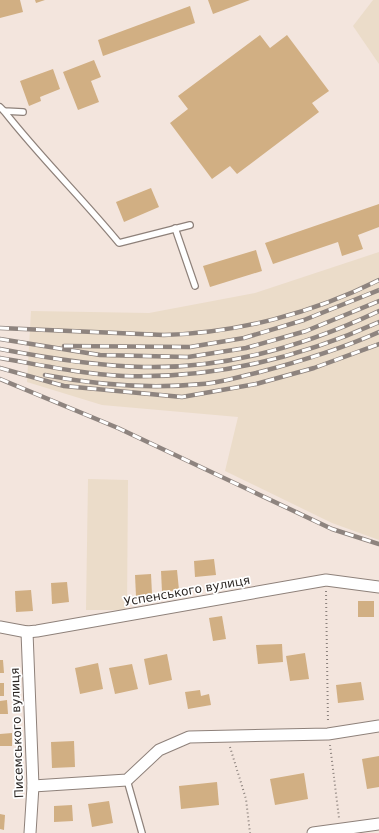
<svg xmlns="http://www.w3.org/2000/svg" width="379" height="833" font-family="'DejaVu Sans',sans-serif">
<rect width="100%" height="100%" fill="#f3e5dd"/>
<g fill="#ebdcc9">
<path d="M373,0H379V64L353,26Z"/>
<path d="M379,252V540L332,523L225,471L238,417L102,405L27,382L31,311L149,313L255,293Z"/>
<path d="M88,479L128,480L127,610H86Z"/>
</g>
<g fill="#d1af83">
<path d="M0,0H20L23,12L0,18Z"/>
<path d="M35,0H45L36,3Z"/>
<path d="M208,0H250L213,14Z"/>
<path d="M190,6L195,23L103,56L98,40Z"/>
<path d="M260,35L270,48L287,35L329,91L312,103L319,112L237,174L230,166L212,179L170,123L188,109L178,96Z"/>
<path d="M94,60L101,77L91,81L99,102L78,110L63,72Z"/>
<path d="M53,69L60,89L40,97L41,101L29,106L20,81Z"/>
<path d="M151,188L159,207L124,222L116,202Z"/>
<path d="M379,204V227L358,235L363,249L342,256L338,242L273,264L265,243Z"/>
<path d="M256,250L262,271L210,287L203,266Z"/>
<path d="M214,559L216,575L195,577L194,561Z"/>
<path d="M177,570L179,590L162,592L161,571Z"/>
<path d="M151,574L152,594L136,596L135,575Z"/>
<path d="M67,582L69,602L52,604L51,583Z"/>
<path d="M31,590L33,611L16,612L15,591Z"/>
<rect x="358" y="601" width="16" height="16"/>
<path d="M222,616L226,639L213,641L209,618Z"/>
<path d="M282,644L283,662L258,664L256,645Z"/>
<path d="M305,653L309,679L290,681L286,656Z"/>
<path d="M167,654L172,680L149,685L144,659Z"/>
<path d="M0,660H3L4,673H0Z"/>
<path d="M98,663L103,689L80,694L75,668Z"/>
<path d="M132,664L138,689L115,694L109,668Z"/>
<path d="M361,682L364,700L338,703L336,685Z"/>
<rect x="0" y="683" width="4" height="13"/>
<path d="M200,690L201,696L209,694L211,705L188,709L185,692Z"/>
<path d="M7,700L8,714H0V701Z"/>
<path d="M12,733V746H0V734Z"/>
<path d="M74,741L75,767L52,768L51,742Z"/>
<path d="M379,756V787L367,789L362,759Z"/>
<path d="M304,773L308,799L275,805L270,779Z"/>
<path d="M217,782L219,805L181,809L179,786Z"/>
<path d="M109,801L113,823L92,827L88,804Z"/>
<path d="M72,805L73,821L54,822V806Z"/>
<path d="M0,814L5,815L4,830L0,829Z"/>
</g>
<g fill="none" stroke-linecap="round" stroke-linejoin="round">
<defs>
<g id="service">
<path d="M0,107L4,111L23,112"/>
<path d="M4,111C40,157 82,198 119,243L190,225"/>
<path d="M175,228L195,286"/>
<path d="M127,780L142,833"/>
</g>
<g id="minor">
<path d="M0,627L27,632L37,631L326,580L379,587"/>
<path d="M27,632L33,786L30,833"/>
<path d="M33,786L127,780L159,750L189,737L328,734L379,726"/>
<path d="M313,833L379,824"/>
</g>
</defs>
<use href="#service" stroke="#8e817a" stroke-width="8"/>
<use href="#minor" stroke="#8e817a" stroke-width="13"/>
<g stroke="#8b817c" stroke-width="2" stroke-dasharray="1 3" stroke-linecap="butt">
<path d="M326,591L328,723"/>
<path d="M330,745L339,818"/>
<path d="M230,747L246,799L250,833"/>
</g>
<use href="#service" stroke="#fff" stroke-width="5.5"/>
<use href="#minor" stroke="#fff" stroke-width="11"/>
<defs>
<g id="rail">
<path d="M0,328L164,335C238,333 313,313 379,280"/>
<path d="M0,339L100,355L188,357L246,348L306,331L379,301"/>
<path d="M64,346L190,347L244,338L304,320L379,290"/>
<path d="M0,349C47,358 96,366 144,367C225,369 307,345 379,311"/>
<path d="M0,358C41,365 82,374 123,376C211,379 299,358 379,322"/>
<path d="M0,368L64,386L182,397L256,384L314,368L379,344"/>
<path d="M45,375C97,385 150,389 202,384C220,383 238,377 256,373C298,362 339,350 379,332"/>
<path d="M0,379L118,428L332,529L379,544"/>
</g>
</defs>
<use href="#rail" stroke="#8e847f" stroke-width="4.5"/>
<use href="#rail" stroke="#fff" stroke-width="3" stroke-dasharray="9" stroke-linecap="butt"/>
</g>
<g text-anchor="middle" stroke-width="3.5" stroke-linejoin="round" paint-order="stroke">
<g font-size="12" fill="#2b2623" stroke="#fff">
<text transform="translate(187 591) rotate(-10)" y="4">Успенського вулиця</text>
<text transform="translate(17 733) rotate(-92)" y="4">Писемського вулиця</text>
</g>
</g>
</svg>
